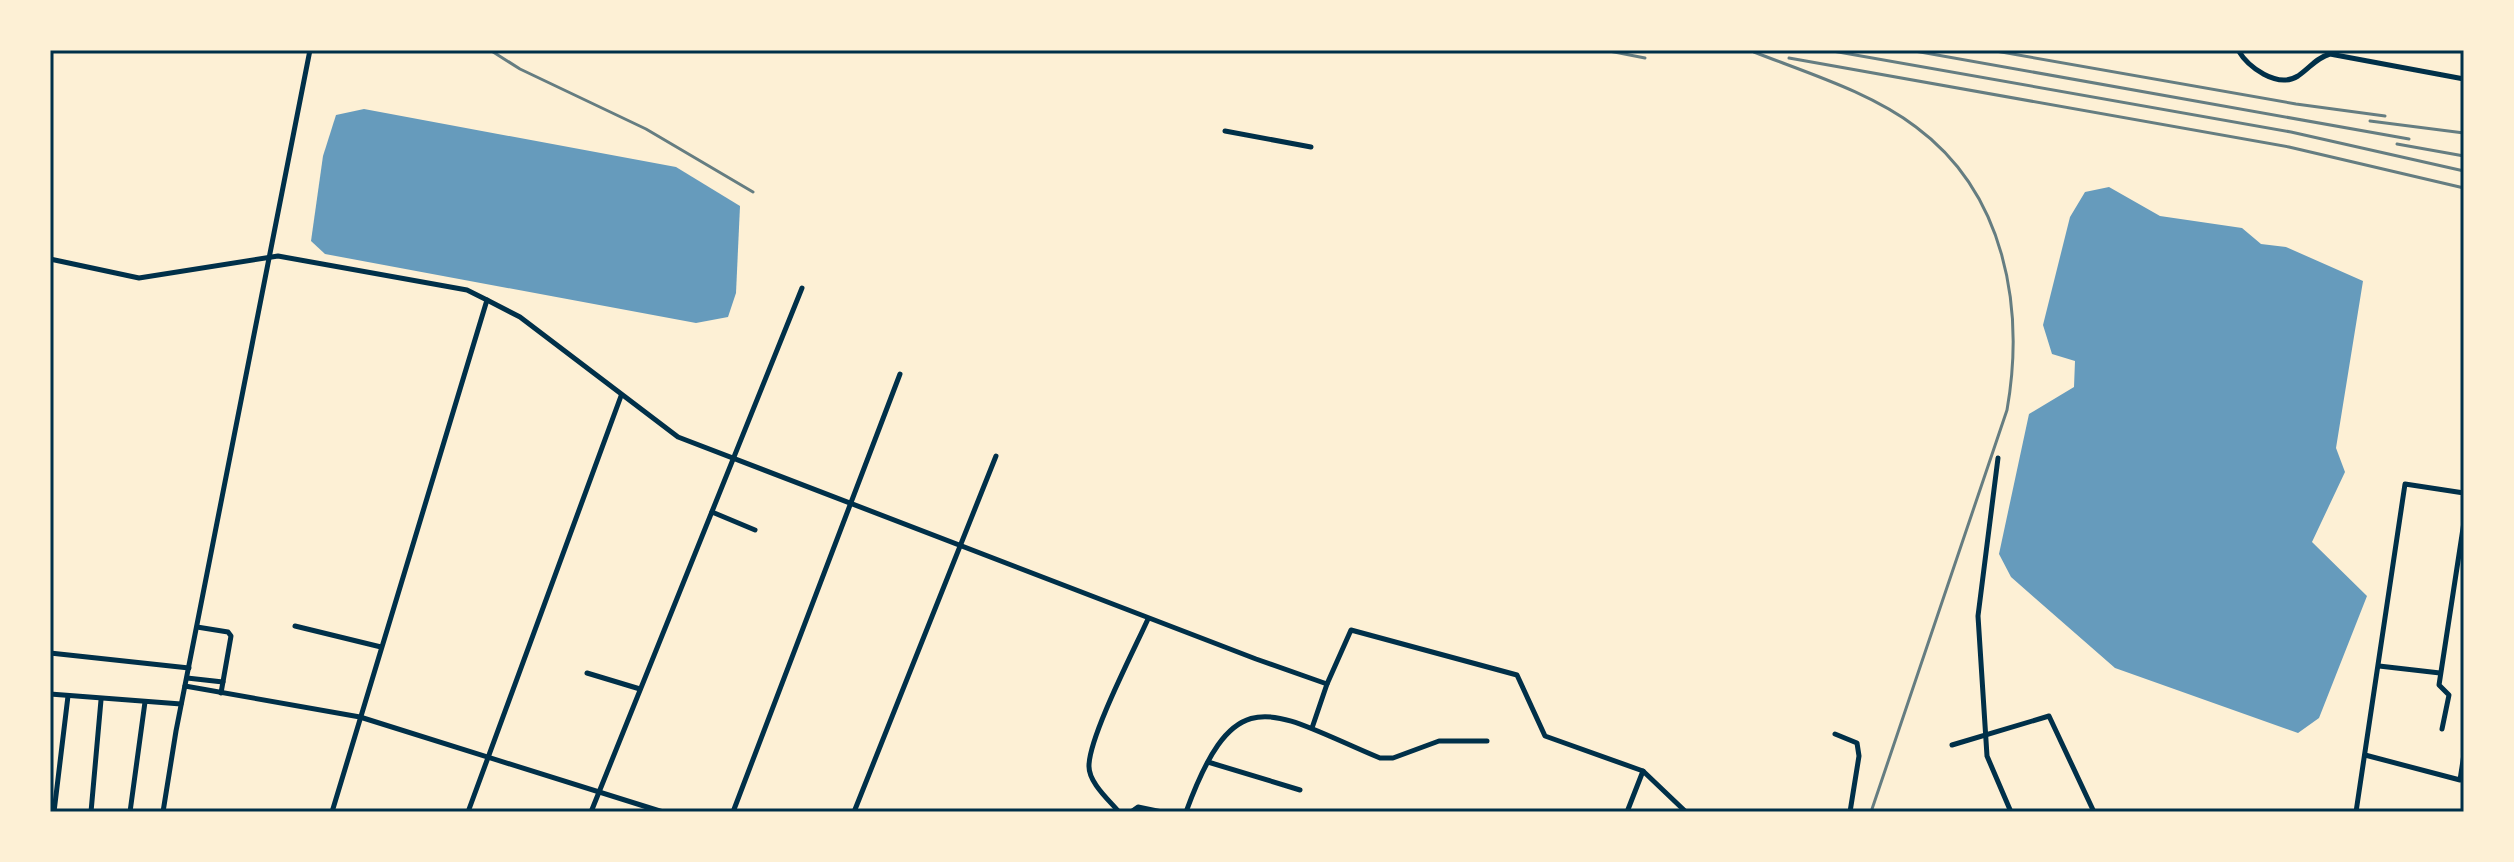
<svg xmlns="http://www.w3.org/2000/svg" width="2514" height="862" font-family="'Asap Condensed',sans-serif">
<rect width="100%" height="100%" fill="#fdf0d5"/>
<g fill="#669bbc">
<path d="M364,109L676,167L740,206L736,293L728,317L696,323L325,254L311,241L323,156L336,115Z"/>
<path d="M2109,187L2160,216L2242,228L2261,244L2286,247L2363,281L2336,448L2345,472L2312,542L2367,596L2319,718L2298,733L2115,668L2011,577L1999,554L2029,414L2074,387L2075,361L2052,354L2043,325L2070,217L2085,192Z"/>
</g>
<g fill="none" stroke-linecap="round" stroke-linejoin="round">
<g stroke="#003049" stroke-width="5">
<path d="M2238,50C2248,67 2277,89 2298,76C2310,68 2316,58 2330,54L2464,79"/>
<path d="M1225,131L1311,147"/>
<path d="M50,259L139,278L278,256L467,290L487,300L332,812"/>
<path d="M487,300L520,317L678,437L1256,659L1327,684L1351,630L1517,675L1545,736L1643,771L1686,812"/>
<path d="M1998,458L1978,616L1987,756L2011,812"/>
<path d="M712,512L755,530"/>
<path d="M295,626L381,647"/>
<path d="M197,627L228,632L231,636L221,693"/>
<path d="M50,653L189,668"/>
<path d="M2379,666L2440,673"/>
<path d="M587,673L640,689"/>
<path d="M187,678L223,682"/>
<path d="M185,686L360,717L663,812"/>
<path d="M50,694L181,704"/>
<path d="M1312,728L1327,684"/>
<path d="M2442,729L2449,695L2439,685L2464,522"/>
<path d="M1835,734L1857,743L1859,756L1850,812"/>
<path d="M1952,745L2049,716L2094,812"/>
<path d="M2365,755L2460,780L2464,754"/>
<path d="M1208,762L1300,790"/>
<path d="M54,812L68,696"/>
<path d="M91,812L101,700"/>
<path d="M130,812L145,702"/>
<path d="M163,812L176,731L310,50"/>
<path d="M468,812L621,396"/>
<path d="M591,812L802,288"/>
<path d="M733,812L900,374"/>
<path d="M854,812L996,456"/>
<path d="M1119,812C1109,800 1088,782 1089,765C1090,735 1134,650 1148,619"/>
<path d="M1131,812L1138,807L1162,812"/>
<path d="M1186,812C1236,675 1272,713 1380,758H1393L1439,741H1487"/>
<path d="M1627,812L1643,771"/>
<path d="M2356,812L2405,484L2464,493"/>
</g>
<g stroke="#657d81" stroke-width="3">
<path d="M490,50L520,69L646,129L753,192"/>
<path d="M1604,50L1645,58"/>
<path d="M1827,50L2291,132L2464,171"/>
<path d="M1909,50L2409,139"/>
<path d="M1990,50L2296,104L2385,116"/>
<path d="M1754,52C1807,73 1870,92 1916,127C2005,193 2025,307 2007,410L1871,812"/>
<path d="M1789,58L2289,147L2464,188"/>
<path d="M2370,121L2464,133"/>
<path d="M2397,144L2464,156"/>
</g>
</g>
<rect width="2514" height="862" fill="none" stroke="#fdf0d5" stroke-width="104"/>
<rect x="52" y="52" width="2410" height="758" fill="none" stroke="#003049" stroke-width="3"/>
</svg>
